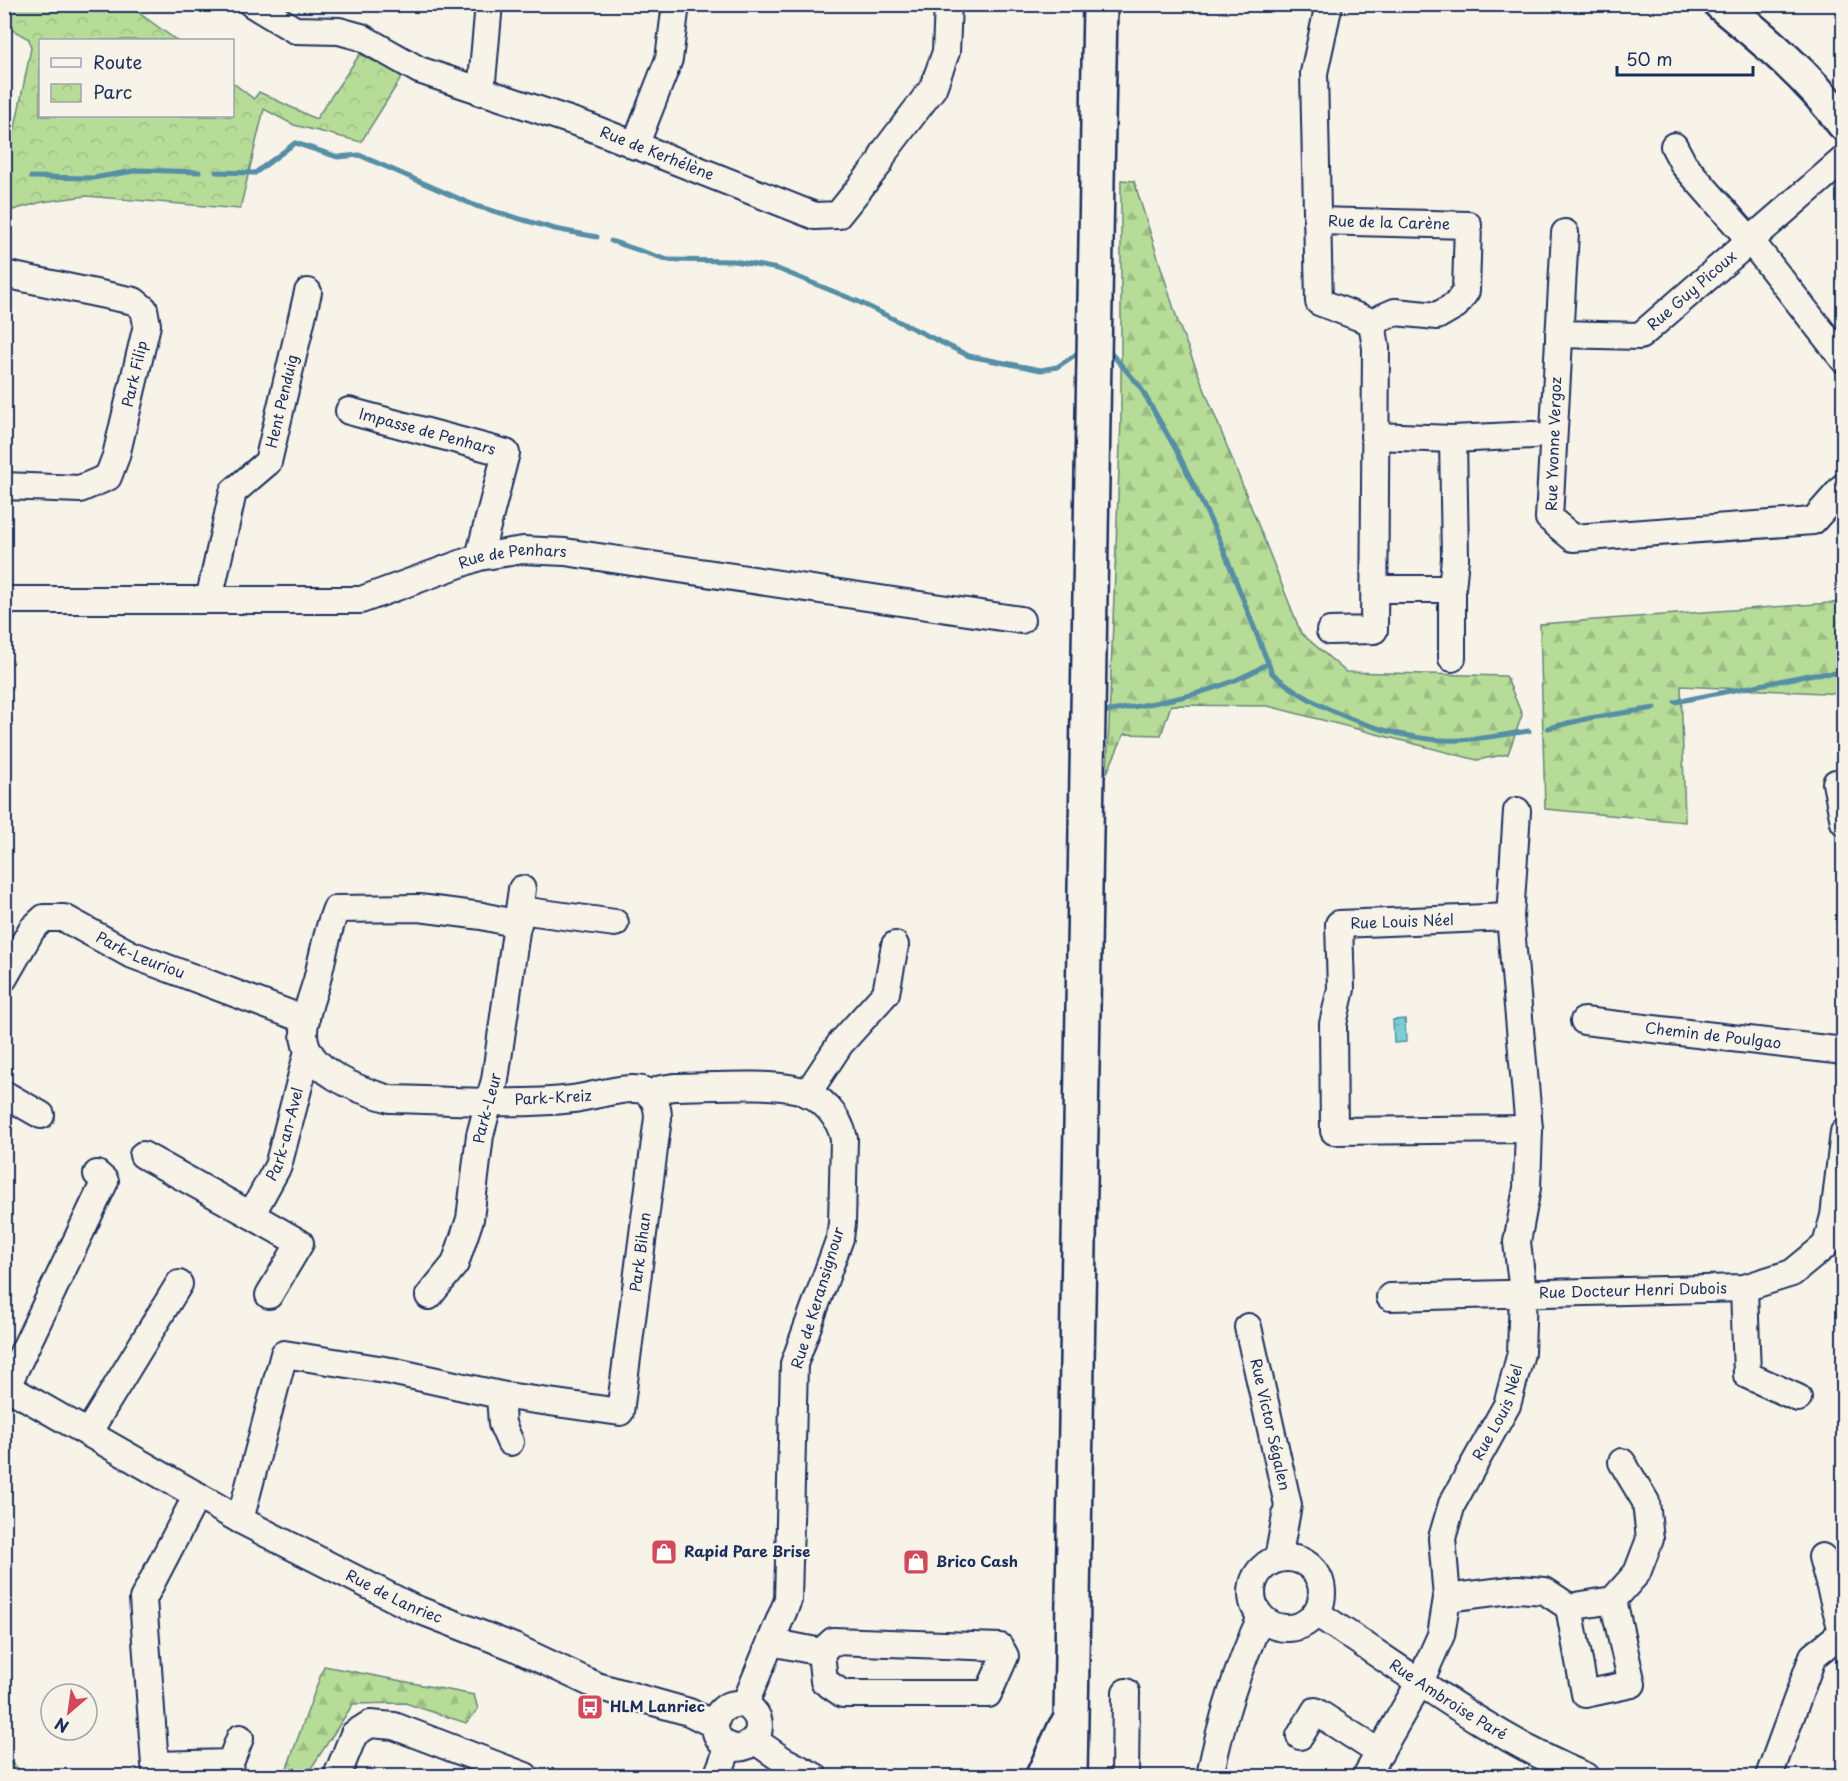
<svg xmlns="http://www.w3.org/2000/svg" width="1848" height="1781" font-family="'Playpen Sans',sans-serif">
<defs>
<pattern id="forest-firs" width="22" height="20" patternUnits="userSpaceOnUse" patternTransform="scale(1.5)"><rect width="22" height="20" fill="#b6dc97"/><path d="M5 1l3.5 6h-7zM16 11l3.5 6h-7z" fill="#9cbd85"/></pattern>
<pattern id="park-crowns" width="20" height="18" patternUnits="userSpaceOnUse" patternTransform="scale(1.5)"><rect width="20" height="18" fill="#b6dc97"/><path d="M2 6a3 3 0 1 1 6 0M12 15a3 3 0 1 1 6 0" fill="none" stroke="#9cbd85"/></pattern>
<pattern id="water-ripples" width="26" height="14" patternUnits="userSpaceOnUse" patternTransform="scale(1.5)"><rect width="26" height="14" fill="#7cced4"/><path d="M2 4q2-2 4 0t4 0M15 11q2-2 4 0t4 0" fill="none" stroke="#6bb1b8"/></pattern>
</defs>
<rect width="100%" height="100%" fill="#f7f3e8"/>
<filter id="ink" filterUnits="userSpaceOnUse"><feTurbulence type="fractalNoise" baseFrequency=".0167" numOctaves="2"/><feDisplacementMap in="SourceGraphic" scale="12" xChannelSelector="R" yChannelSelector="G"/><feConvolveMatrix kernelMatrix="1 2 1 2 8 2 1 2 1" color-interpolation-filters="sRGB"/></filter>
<g filter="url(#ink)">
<g fill="url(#forest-firs)" stroke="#68867a" stroke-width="1.5">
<path d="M1121,180L1134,181L1179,325L1301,633L1346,672L1506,676L1522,715L1508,754L1477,760L1268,706L1171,705L1161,735L1124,734L1107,773L1121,419Z"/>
<path d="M1843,602V694L1681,686L1685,822L1545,809L1540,624Z"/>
<path d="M324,1666L474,1695L478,1709L466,1723L405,1703L353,1704L306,1776H284Z"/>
<path d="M5,1758L28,1776H5Z"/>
</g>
<path fill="url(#park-crowns)" stroke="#68867a" stroke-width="1.5" d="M5,5H128L176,40H40V116H232L233,83L254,99L259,92L316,119L360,54L403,75L361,142L294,125L264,109L240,209L86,196L42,202L9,211L5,218V154L11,148L31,48L29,39L5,26Z"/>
<path fill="url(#water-ripples)" stroke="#558ea5" stroke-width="1.5" d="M1405,1019L1406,1042L1394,1043L1393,1020Z"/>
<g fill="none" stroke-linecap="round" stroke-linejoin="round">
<g stroke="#558ea5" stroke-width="5">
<path d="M216,172L255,173L295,143L338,157L359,155L476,206L555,229L597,237"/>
<path d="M31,177L93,178L140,170L199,172"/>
<path d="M4,183L10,178"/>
<path d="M611,241L668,260L734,261L778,269L857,301L969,356L1041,370L1057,367L1081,351"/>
<path d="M1107,349L1139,385L1178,453L1219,538L1272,673C1317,712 1400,743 1460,740C1483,739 1507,734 1529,731"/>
<path d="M1675,702L1814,674L1844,673"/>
<path d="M1100,713C1158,702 1217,695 1267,664"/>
<path d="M1548,728L1590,718L1655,708"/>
</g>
<defs>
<g id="minor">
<path id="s1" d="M252,4L295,30L339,31L361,37L419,70L587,126L815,216L838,215L879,164L885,151L933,88L946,52L948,4"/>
<path d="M1329,4L1314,73L1319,302L1372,322L1376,348L1374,630L1330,631"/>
<path d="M481,92L489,4"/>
<path d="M635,146L669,59L676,4"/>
<path d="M1674,146L1684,165L1750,240L1844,360"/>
<path id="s2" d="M1317,221L1468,225L1466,291L1456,305L1437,316L1395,312L1372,322"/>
<path d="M1565,233L1549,518L1573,538L1813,521L1844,486"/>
<path d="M4,274L134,301L144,309L147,325L116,456L108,477L80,489L4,486"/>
<path id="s3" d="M1559,334L1640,336L1844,159"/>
<path id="s4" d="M349,411L506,453L479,557"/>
<path d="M1374,436L1453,439L1533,435"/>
<path d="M1376,589H1452"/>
<path id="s5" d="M4,600H361L479,557L523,550L565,552L1021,620"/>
<path id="s6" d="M209,600L233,492L268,462L308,292"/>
<path d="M1452,658V589L1455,558L1453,439"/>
<path d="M1836,783L1844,822"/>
<path d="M520,910L615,923"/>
<path d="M1510,917L1339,924L1341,989L1333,1024L1334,1131L1529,1129"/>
<path id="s7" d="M4,978L32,929L44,918H64L130,954L306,1020"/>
<path id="s8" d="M1584,1021L1844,1051"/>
<path d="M4,1094L41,1115"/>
<path d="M807,1094L840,1044L886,993L895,945"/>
<path d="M650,1095L661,1089L674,1087C708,1087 768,1082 799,1090C821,1096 840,1117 844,1139L842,1223L840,1238L794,1364L788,1600L745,1704"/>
<path id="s9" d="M143,1155L251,1215L278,1166L308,1051"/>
<path d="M251,1215L300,1243L269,1295"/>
<path d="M1744,1288L1747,1375L1798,1398"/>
<path id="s10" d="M429,1296L455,1264L470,1219L480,1135L495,1080L522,889"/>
<path id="s11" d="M1390,1297L1744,1288L1792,1273L1826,1245L1834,1216L1844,1132"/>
<path id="s12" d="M1248,1327L1288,1505L1278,1559"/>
<path id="s13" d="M4,1385L240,1520L411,1607L514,1647L597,1686L689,1712L715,1725"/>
<path d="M7,1386L105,1181L97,1174"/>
<path d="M500,1395L502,1424L510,1442"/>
<path d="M88,1433L179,1284"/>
<path d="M197,1495L143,1599L155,1765L230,1763L240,1738"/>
<path id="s14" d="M240,1520L284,1354L391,1371L500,1395L620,1412L658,1118C658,1108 655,1096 645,1091C630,1084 591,1097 573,1099C513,1106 450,1100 390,1099C361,1091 304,1071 304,1033C304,1016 312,997 317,980C323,956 327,931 336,909L419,908L482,916L518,924"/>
<path d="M1822,1557L1842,1631"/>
<circle cx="1287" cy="1593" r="35"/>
<path d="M1447,1598L1518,1589L1545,1591L1569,1607L1613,1600L1637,1573L1650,1539L1646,1502L1622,1462"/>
<path d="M1569,1607L1585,1694L1632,1684L1613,1600"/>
<path id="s15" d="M1316,1613C1403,1669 1489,1736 1585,1776"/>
<path d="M833,1641L1000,1647L1005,1656L988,1694H843L824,1681L821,1652Z"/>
<path d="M771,1642L821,1652"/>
<circle cx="737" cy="1726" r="22"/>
<path d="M1300,1736L1315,1711L1380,1753"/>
<path d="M754,1740L783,1760L814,1776"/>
<path d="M337,1776L354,1734L370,1724L394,1726L525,1776"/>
<path d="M717,1776L729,1746"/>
<path d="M1125,1776L1126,1692"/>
<path d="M1210,1776C1221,1721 1237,1669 1261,1617"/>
<path id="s16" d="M1366,1776L1420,1682L1441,1635L1447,1598L1442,1538L1452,1504L1507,1405L1521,1353L1523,1292L1517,1242L1527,1188L1529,1129L1510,917L1517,811"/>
<path d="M1769,1776L1813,1656L1844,1631"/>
</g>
<g id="major">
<path d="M1721,4C1766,41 1809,77 1844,124"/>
<path d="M1043,1776L1065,1728"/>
<path d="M1070,1776L1100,4"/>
</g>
</defs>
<use href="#minor" stroke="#1b2f5e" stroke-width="30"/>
<use href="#major" stroke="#1b2f5e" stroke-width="38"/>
<use href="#minor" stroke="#f7f3e8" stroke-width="26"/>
<use href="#major" stroke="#f7f3e8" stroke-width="33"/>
</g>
</g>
<defs>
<symbol id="shop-square" viewBox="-11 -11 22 22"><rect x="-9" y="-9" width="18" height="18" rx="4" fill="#d1495b" stroke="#f7f3e8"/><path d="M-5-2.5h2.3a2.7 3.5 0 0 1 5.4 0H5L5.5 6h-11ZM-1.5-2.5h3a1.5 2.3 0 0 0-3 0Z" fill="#fff"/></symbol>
<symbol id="bus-square" viewBox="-11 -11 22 22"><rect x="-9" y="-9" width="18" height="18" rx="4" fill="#d1495b" stroke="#f7f3e8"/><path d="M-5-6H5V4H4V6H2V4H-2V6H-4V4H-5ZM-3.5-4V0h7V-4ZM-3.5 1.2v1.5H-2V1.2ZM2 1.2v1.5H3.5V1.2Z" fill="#fff"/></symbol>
</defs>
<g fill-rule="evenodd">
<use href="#shop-square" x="649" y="1537" width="30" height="30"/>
<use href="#shop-square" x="901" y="1547" width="30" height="30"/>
<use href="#bus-square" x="575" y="1692" width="30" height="30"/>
</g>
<g text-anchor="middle" stroke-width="4.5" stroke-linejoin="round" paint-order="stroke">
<g font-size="15" fill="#1b2f5e" stroke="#f7f3e8">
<text dy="5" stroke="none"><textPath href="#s1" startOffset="436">Rue de Kerhélène</textPath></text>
<text dy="5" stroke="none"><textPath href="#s2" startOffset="72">Rue de la Carène</textPath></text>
<text dy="5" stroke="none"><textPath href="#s3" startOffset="150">Rue Guy Picoux</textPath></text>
<text transform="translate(135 374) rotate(-77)" y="5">Park Filip</text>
<text dy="5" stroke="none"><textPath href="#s6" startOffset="219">Hent Penduig</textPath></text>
<text dy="5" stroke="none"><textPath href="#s4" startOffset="81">Impasse de Penhars</textPath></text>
<text transform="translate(1554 444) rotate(-88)" y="5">Rue Yvonne Vergoz</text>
<text dy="5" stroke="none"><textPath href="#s5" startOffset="516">Rue de Penhars</textPath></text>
<text transform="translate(1402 922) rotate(-2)" y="5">Rue Louis Néel</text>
<text dy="5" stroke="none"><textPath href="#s7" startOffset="178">Park-Leuriou</textPath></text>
<text dy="5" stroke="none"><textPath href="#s8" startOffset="130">Chemin de Poulgao</textPath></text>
<text transform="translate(553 1098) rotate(-3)" y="5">Park-Kreiz</text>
<text dy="5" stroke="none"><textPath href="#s10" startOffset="201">Park-Leur</textPath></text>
<text dy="5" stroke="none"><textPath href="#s9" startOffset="212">Park-an-Avel</textPath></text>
<text dy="5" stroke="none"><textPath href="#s14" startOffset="674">Park Bihan</textPath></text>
<text dy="5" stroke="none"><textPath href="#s11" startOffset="243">Rue Docteur Henri Dubois</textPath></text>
<text transform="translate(818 1298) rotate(-73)" y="5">Rue de Keransignour</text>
<text dy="5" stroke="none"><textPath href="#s16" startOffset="396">Rue Louis Néel</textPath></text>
<text dy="5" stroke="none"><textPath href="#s12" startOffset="100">Rue Victor Ségalen</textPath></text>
<text dy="5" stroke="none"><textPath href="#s13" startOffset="444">Rue de Lanriec</textPath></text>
<text dy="5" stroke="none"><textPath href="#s15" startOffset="158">Rue Ambroise Paré</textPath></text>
</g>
<g font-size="15" font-weight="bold" fill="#1b2f5e" stroke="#f7f3e8" text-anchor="start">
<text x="684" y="1557">Rapid Pare Brise</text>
<text x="936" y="1567">Brico Cash</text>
<text x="610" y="1712">HLM Lanriec</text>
</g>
</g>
<rect width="1848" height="1781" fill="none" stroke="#f7f3e8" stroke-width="24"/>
<rect x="12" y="12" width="1824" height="1757" fill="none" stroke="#1b2f5e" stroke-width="2" filter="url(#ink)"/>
<rect x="39" y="39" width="195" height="78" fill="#f7f3e8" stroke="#9fa5b1" stroke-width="1.5"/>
<rect x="51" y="58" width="30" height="9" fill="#f7f3e8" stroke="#9fa5b1" stroke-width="1.5"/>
<text x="93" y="69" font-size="18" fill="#1b2f5e">Route</text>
<rect x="51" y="84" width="30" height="18" fill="url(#park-crowns)" stroke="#9fa5b1" stroke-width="1.5"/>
<text x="93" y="99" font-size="18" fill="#1b2f5e">Parc</text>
<g transform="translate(69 1712) rotate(209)"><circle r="28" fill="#f7f3e8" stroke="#9fa5b1" stroke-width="1.5"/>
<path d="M0-4.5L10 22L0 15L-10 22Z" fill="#d1495b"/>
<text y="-9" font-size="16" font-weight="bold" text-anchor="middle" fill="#1b2f5e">N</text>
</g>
<path d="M1617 66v9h136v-9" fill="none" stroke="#1b2f5e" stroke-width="3"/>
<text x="1626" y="66" font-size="18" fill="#1b2f5e" stroke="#f7f3e8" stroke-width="4.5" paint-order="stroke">50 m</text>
</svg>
